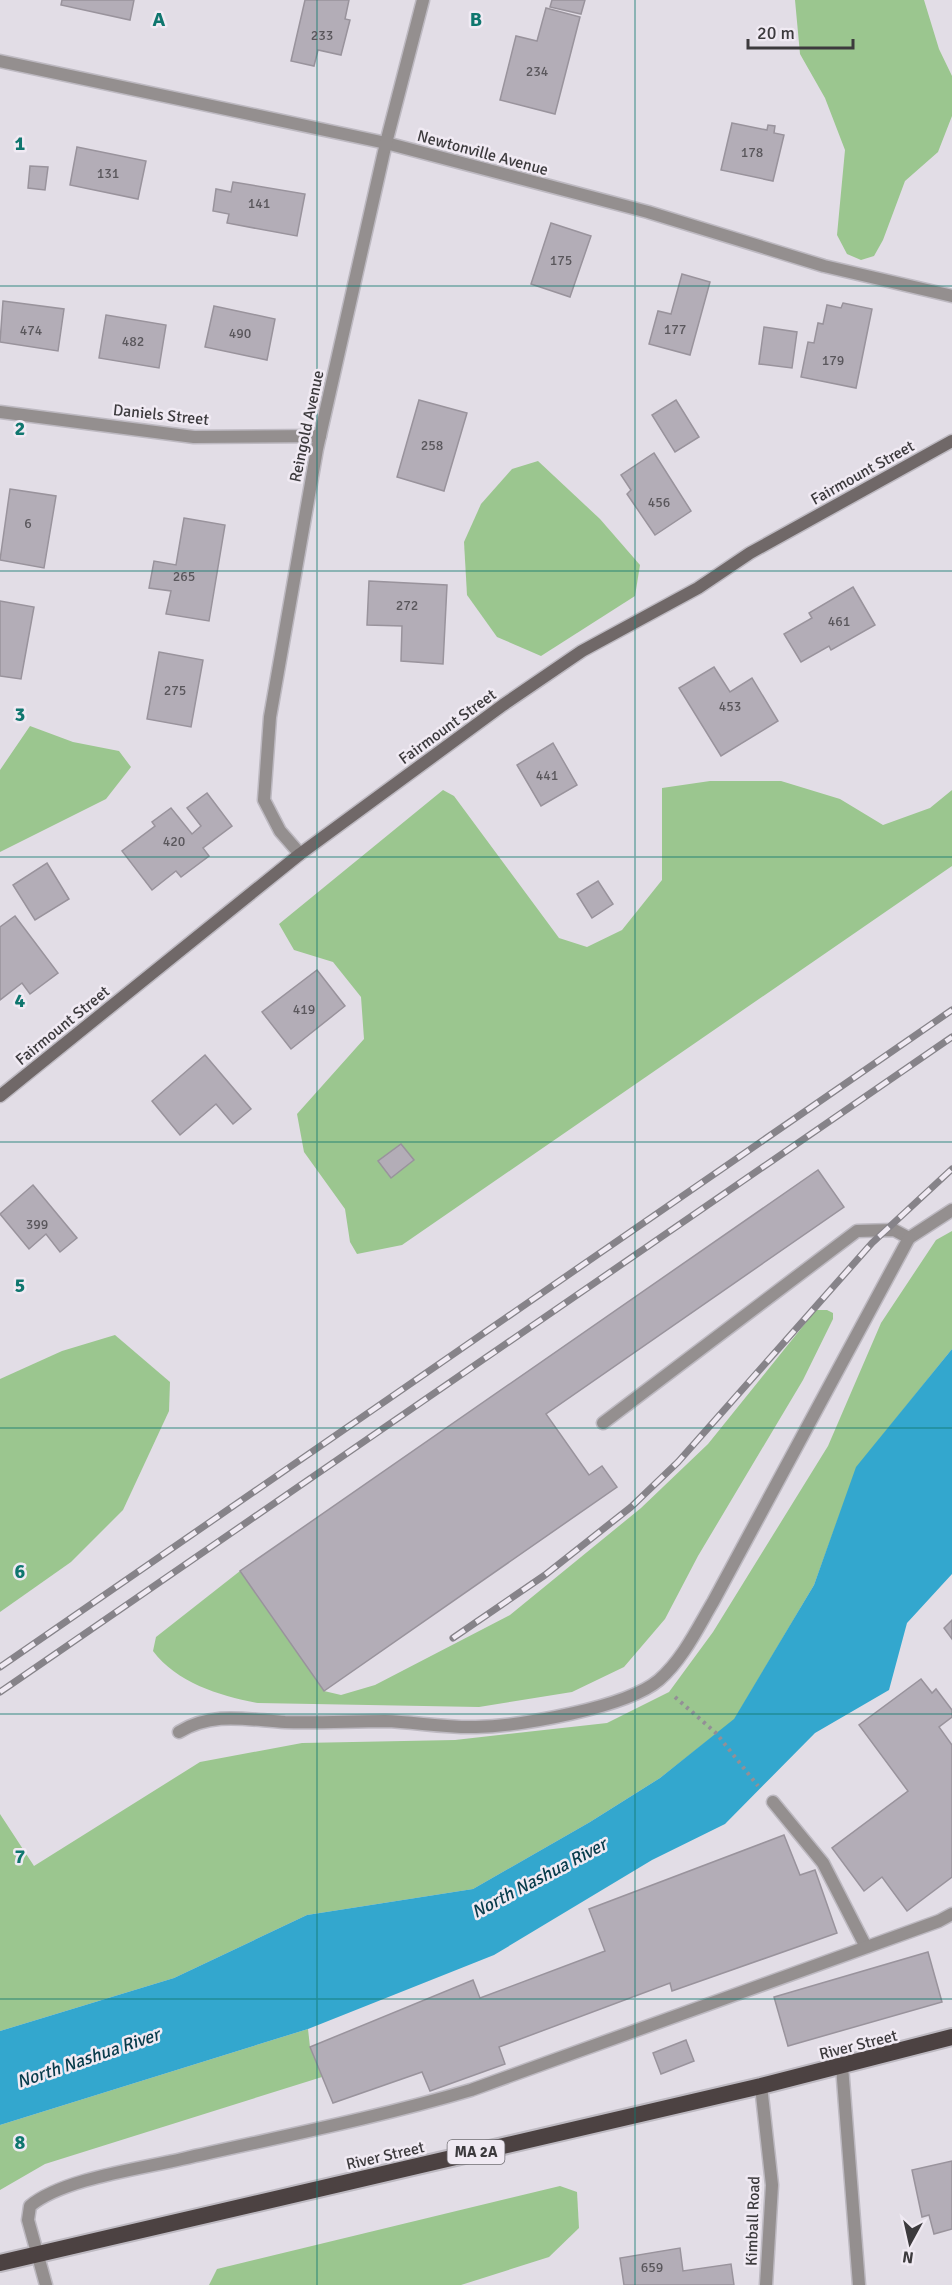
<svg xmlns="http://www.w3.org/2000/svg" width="952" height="2285" font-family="Signika,sans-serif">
<rect width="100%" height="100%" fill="#e2dde6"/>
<g fill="#9bc68f">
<path d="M795,0H924L939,49L952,76V116L938,152L905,181L883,240L874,256L861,260L847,254L837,235L845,150L825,98L800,54Z"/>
<path d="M538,461L600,519L640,565L635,596L541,656L497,637L467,595L464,542L481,504L512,469Z"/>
<path d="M30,726L73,742L119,751L131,767L106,799L0,852V770Z"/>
<path d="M710,781H781L840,799L883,825L930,808L952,790V866L402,1245L357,1254L350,1242L345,1209L304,1152L297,1114L364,1039L361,997L333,962L294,950L279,924L443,790L454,796L559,938L587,947L622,930L662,880V788Z"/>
<path d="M952,1231V1349L857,1467L814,1585L734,1720L660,1778L590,1822L473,1889L307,1915L174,1978L0,2031V1814L34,1866L200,1762L302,1743L455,1740L607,1723L669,1692L713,1632L828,1446L881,1323L936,1240Z"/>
<path d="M816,1310H827L833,1313V1319L803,1380L698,1556L665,1619L624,1667L572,1692L479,1707L258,1703C220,1696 177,1683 153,1651L156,1637L240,1571L324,1691L341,1695L375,1685L510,1615L641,1508L708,1444Z"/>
<path d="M115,1335L170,1382L169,1411L123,1510L71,1562L0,1612V1379L62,1351Z"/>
<path d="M308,2029L310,2047L322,2077L45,2164L0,2190V2125Z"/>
<path d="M560,2186L577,2192L579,2228L549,2257L461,2285H209L217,2269Z"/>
</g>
<path fill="#33a7ce" d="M952,1349V1574L907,1623L889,1690L815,1733L725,1824L652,1860L494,1955L308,2029L0,2125V2031L174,1978L307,1915L473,1889L590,1822L660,1778L734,1719L814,1585L856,1467Z"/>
<g fill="#b3adb7" stroke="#99939c" stroke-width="1.5">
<path d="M62,0H134L130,20L61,5Z"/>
<path d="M305,0H349L345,19L350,20L341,55L318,50L314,66L291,61Z"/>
<path d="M552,0H585L581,14L550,7Z"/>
<path d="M546,8L580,17L555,114L500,100L516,36L537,41Z"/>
<path d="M732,123L767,130L768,125L775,126L774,133L784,135L773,181L721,170Z"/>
<path d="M77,147L146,161L138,199L70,185Z"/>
<path d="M30,166L48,167L45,190L28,188Z"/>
<path d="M233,182L305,194L297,236L227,223L229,214L213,211L216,189L231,192Z"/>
<path d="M551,223L591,236L570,297L531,284Z"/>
<path d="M682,274L710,282L690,355L649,344L658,311L671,314Z"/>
<path d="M3,301L64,309L58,351L0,342Z"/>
<path d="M843,303L872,309L856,388L801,377L808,342L814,343L818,323L823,324L827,305L841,308Z"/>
<path d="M214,306L275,319L267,360L205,347Z"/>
<path d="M106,315L166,325L159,368L99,358Z"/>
<path d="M764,327L797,332L792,368L759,364Z"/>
<path d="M419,400L467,413L444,491L397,477Z"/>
<path d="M676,400L699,437L675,452L652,415Z"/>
<path d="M654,453L691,511L655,535L627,494L631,490L621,475Z"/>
<path d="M10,489L56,496L44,568L0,560Z"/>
<path d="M184,518L225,525L209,621L166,614L171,591L149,588L154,561L176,565Z"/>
<path d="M369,581L447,585L443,664L401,661L402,626L367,625Z"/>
<path d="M853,587L875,625L831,650L829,646L801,662L784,634L812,618L809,613Z"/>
<path d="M0,601L34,607L21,679L0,676Z"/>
<path d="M159,652L203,660L191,727L147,719Z"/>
<path d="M714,667L730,692L752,678L778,721L721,756L679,688Z"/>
<path d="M553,743L577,785L541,806L517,765Z"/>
<path d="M207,793L232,826L203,848L209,856L181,877L176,871L152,890L122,851L155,826L152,822L171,808L192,834L201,826L187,808Z"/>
<path d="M47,863L69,899L35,920L13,885Z"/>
<path d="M598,881L613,904L592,918L577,894Z"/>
<path d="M15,916L58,973L30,994L22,983L0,1000V927Z"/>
<path d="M317,970L345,1006L291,1049L262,1012Z"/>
<path d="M205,1055L251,1109L233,1124L216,1104L180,1135L152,1101Z"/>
<path d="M401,1144L414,1160L391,1178L378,1161Z"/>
<path d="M818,1170L844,1207L546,1414L589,1475L602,1466L617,1487L324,1691L240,1571Z"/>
<path d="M33,1185L77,1238L60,1252L46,1234L29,1249L0,1214Z"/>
<path d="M952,1620V1639L944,1628Z"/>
<path d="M921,1679L932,1693L936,1689L952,1710V1717L939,1727L952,1745V1877L907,1911L882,1877L864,1891L832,1848L908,1791L859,1725Z"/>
<path d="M784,1835L800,1875L815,1870L837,1933L672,1991L670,1983L499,2047L505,2064L430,2091L422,2072L333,2103L310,2047L473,1980L480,1998L605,1951L589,1909Z"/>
<path d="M928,1952L942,2002L788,2046L774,1997Z"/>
<path d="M686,2040L694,2061L661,2074L653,2053Z"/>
<path d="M952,2161V2229L934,2234L929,2215L922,2217L912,2170Z"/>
<path d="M680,2248L683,2271L731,2264L734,2285H624L620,2258Z"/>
</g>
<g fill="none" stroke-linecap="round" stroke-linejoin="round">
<defs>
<g id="service">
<path d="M603,1423L857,1231L894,1230L909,1238L952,1210"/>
<path d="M179,1732C213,1711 248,1720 285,1722C319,1723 352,1721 385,1721C415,1722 446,1728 476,1727C519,1726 626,1708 659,1680C683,1659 697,1629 713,1602L909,1238"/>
<path d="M773,1802L823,1863L865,1945"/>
<path d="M842,2066L859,2285"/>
<path d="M46,2285L28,2220L30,2206C62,2179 139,2169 182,2159C279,2137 376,2118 471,2090L939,1921L952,1914"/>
</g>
<g id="minor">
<path d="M0,61L386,143L648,212L824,266L952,296"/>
<path d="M761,2086L772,2185L766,2285"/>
</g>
<g id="tertiary">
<path d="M0,412L194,437L320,436"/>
<path d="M300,854L280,831L264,800L270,717L317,449L386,143L423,0"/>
</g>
<path id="secondary" d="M0,1096L300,854L503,705L582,651L698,588L750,553L952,441"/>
<path id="trunk" d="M0,2263L761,2086L952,2037"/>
</defs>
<use href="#service" stroke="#bdb9c1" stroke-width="15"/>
<use href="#minor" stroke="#bdb9c1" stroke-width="15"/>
<use href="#tertiary" stroke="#bdb9c1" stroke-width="15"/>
<use href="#secondary" stroke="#bdb9c1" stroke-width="15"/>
<use href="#trunk" stroke="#bdb9c1" stroke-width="20"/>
<path stroke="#938f96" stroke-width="4" stroke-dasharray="3 4.5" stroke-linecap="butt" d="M675,1697L716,1733L758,1786"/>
<use href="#service" stroke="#948f8f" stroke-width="12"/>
<use href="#minor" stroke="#948f8f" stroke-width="12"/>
<use href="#tertiary" stroke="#948f8f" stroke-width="12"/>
<use href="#secondary" stroke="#706868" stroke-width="12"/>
<use href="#trunk" stroke="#4c4242" stroke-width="16"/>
<defs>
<g id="rail">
<path d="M453,1638L545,1575L631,1507L678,1462L872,1243L952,1169"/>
<path d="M0,1667L952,1010"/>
<path d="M0,1692L952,1037"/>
</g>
</defs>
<use href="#rail" stroke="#868389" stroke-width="7"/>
<use href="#rail" stroke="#f0eaf3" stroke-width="4.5" stroke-dasharray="14" stroke-linecap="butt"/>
</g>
<path fill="none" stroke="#0f766e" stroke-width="1.5" stroke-opacity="0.55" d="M317,0V2285M635,0V2285M0,286H952M0,571H952M0,857H952M0,1142H952M0,1428H952M0,1714H952M0,1999H952"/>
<g text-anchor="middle" stroke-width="5" stroke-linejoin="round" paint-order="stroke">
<g font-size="14" fill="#5a575c">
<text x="322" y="40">233</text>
<text x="537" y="76">234</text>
<text x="752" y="157">178</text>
<text x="108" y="178">131</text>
<text x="259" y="208">141</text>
<text x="561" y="265">175</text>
<text x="675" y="334">177</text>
<text x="31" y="335">474</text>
<text x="240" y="338">490</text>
<text x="133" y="346">482</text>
<text x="833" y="365">179</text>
<text x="432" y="450">258</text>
<text x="659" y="507">456</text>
<text x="28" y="528">6</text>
<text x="184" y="581">265</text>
<text x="407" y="610">272</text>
<text x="839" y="626">461</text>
<text x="175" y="695">275</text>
<text x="730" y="711">453</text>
<text x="547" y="780">441</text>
<text x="174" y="846">420</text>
<text x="304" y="1014">419</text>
<text x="37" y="1229">399</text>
<text x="652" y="2272">659</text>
</g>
<rect fill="#f0eaf3" stroke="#726f74" stroke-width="1.5" x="447.5" y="2140" width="57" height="24" rx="4.5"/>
<g font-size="15" font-weight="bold" fill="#3c3a3d">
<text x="476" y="2157">MA 2A</text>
</g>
<g font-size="16" fill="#3c3a3d" stroke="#f0eaf3">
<text transform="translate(483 152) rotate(15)" y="6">Newtonville Avenue</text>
<text transform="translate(161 414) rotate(6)" y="6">Daniels Street</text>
<text transform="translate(306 426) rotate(-78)" y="6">Reingold Avenue</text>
<text transform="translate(862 472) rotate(-29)" y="6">Fairmount Street</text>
<text transform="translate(447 726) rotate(-36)" y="6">Fairmount Street</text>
<text transform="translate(62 1025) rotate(-39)" y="6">Fairmount Street</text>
<text transform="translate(858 2044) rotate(-14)" y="6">River Street</text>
<text transform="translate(385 2155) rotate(-13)" y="6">River Street</text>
<text transform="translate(752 2221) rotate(-88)" y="6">Kimball Road</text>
</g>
<g font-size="18" font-style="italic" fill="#073b4b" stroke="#f0eaf3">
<text transform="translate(539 1878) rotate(-28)" y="6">North Nashua River</text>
<text transform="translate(88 2058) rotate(-19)" y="6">North Nashua River</text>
</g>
</g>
<g font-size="20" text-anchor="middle" font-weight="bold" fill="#0f766e" stroke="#f0eaf3" stroke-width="5" stroke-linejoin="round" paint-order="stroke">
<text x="159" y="26">A</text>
<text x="476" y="26">B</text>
<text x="20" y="150">1</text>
<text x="20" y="435">2</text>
<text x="20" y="721">3</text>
<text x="20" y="1007">4</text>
<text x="20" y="1292">5</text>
<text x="20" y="1578">6</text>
<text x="20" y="1863">7</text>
<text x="20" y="2149">8</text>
</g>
<g transform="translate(910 2243) rotate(188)" stroke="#f0eaf3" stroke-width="4.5" paint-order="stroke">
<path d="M0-4.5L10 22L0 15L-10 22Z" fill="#3c3a3d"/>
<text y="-9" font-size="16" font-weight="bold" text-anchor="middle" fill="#3c3a3d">N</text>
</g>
<path d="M748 39v9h105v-9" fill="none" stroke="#3c3a3d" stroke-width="3"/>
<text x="757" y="39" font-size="18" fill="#3c3a3d" stroke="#f0eaf3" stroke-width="4.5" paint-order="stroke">20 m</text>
</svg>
